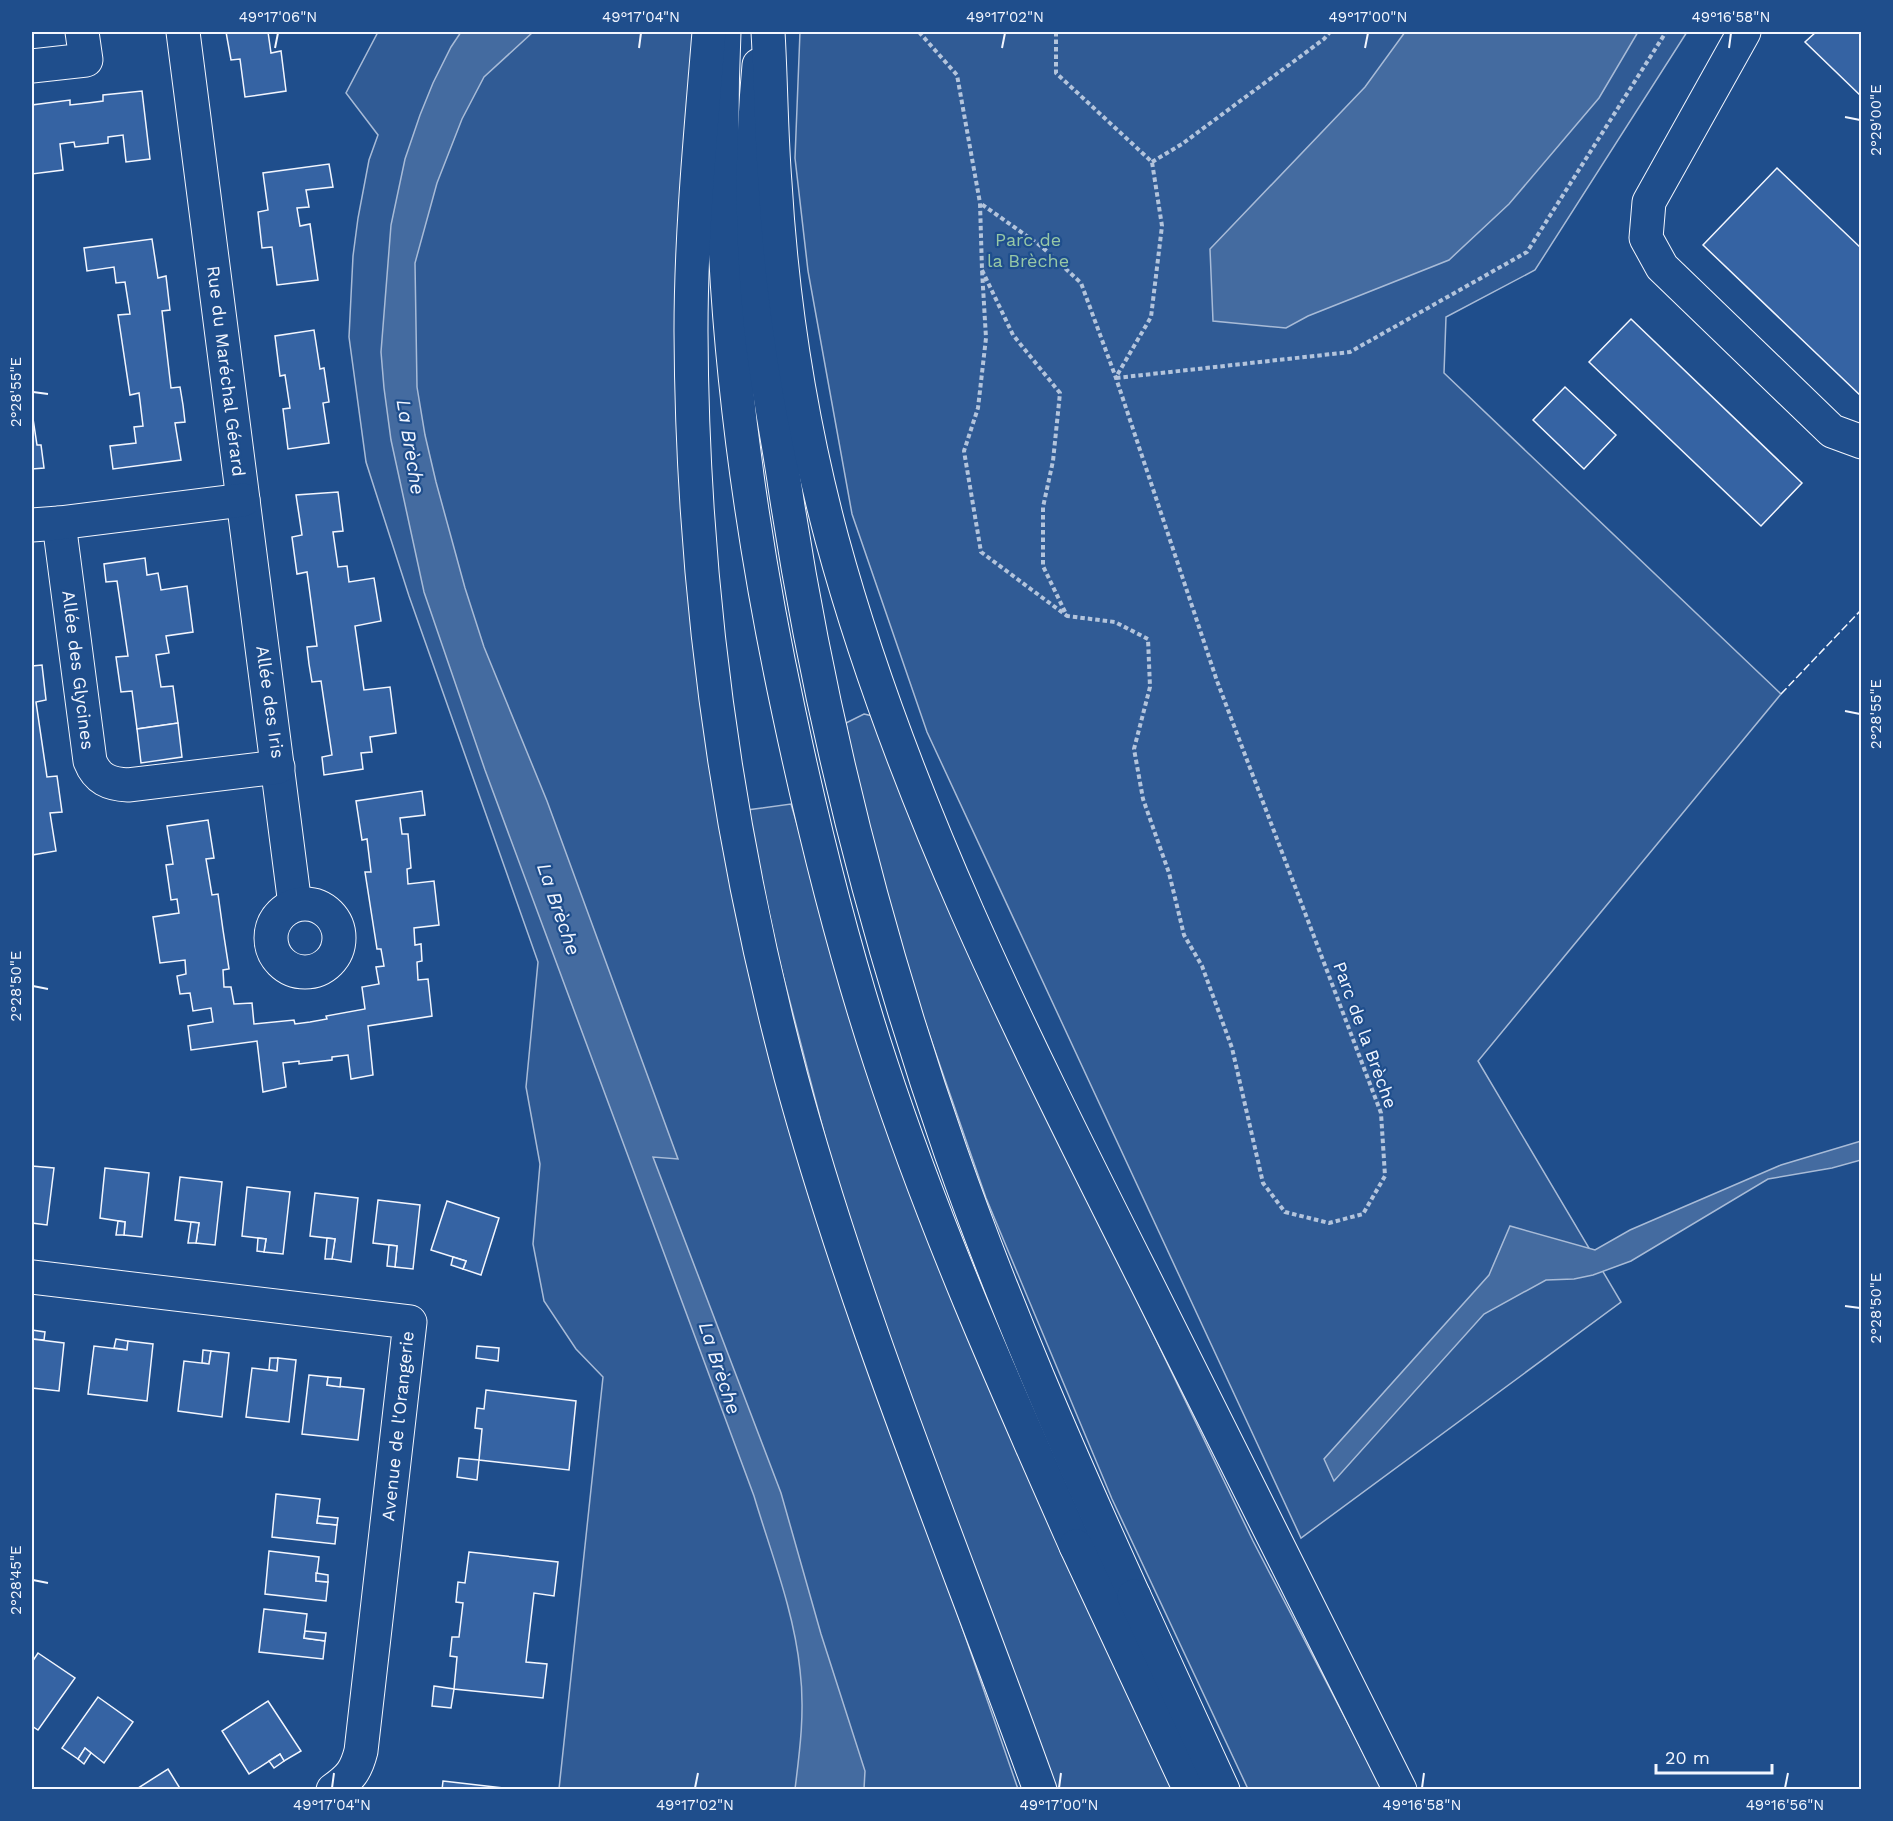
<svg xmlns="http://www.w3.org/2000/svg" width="1893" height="1821" font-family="'Work Sans',sans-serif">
<rect width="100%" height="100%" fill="#1f4e8c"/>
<g fill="#305b95" stroke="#a8bbd7" stroke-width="1.5">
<path d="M378,32H697L684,484L814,1199L1018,1789H559L603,1377L576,1349L544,1301L533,1244L540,1164L526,1087L538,962L409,596L366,462L349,337L353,256L358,218L369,160L378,135L346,93Z"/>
<path d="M800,32H1687L1535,270L1446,317L1444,373L1781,694L1478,1061L1621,1302L1301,1538L927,732L852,514L808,271L795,158Z"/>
<path d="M864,714L877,717L998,1012L1253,1541L1382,1789H1248L1112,1499L986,1198L911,982L858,799L846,723Z"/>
<path d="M791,804L891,1139L1182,1789H1054L895,1353L836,1179L778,956L747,810Z"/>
</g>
<g fill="#446ba0" stroke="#a8bbd7" stroke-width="1.5">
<path d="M461,32H533L484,77L462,119L437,183L415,263L417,387L425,435L436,482L465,588L484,647L547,801L678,1159L653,1157L781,1493L821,1634L865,1771L864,1789H795C800,1750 805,1710 800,1670C794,1611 771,1553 754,1496L485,770L424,592L391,440L384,388L381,352L391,225L405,159L420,115L433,83L451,47Z"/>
<path d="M1405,32H1638L1599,98L1509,204L1449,260L1308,316L1286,328L1213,321L1210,249L1365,87Z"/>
<path d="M1861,1141V1160L1832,1168L1768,1179L1631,1261L1593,1275L1574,1279L1546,1280L1484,1314L1334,1481L1324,1459L1489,1275L1510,1226L1595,1250L1630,1230L1781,1165Z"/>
</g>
<g fill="#3563a3" stroke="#f2f6ff" stroke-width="1.5">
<path d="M226,32H268L271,53L281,51L286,91L245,97L240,59L231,60Z"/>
<path d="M1816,32H1862V97L1805,42Z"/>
<path d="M142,91L150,159L126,162L123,135L108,137V143L92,145L75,147L74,142L60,144L63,170L32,174V105L70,100V105L88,103L103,101V95Z"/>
<path d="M329,164L333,187L306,190L309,207L297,208L300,226L310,224L318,280L277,285L272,247L262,248L258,212L268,210L263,173Z"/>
<path d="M1777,168L1862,249V397L1703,245Z"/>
<path d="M152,239L158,278L166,276L170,310L162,311L171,388L180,387L183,405L185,422L175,423L181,460L113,469L110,446L136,443L134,427L143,426L139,393L130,395L118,315L130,314L125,282L116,283L114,267L87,271L84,248Z"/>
<path d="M1631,319L1802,483L1761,526L1589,362Z"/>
<path d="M314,330L320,369L324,368L329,402L323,403L329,443L288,449L283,409L290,408L285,375L280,376L275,336Z"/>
<path d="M1565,387L1616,435L1584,469L1533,420Z"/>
<path d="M32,412L37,445H41L44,468L32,469Z"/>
<path d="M338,492L343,531L333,532L338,567L347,566L349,582L374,578L381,621L355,626L364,690L390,687L396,733L370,737L372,752L361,753L363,769L324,775L322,757L332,755L321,681L312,682L309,664L307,647L317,646L307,572L297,574L292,537L302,535L296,495Z"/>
<path d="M145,558L147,575L158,573L161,590L187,586L193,632L166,636L169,653L156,655L161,687L173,686L178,723L137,729L132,691L121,692L116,657L128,656L117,581L106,582L104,564Z"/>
<path d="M42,665L46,700L36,702L47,777L57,776L62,812L50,813L56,851L32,855V666Z"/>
<path d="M178,723L182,757L141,763L137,729Z"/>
<path d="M422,791L425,815L400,818L402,834H408L411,868L407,869L408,884L434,881L439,925L414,928L415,945L421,944L422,961L417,962L418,980L428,979L432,1016L368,1026L373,1075L351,1079L348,1055L332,1057V1060L314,1062L299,1064V1061L283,1063L286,1087L263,1092L257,1041L191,1050L188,1026L213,1022L211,1008L193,1011L190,993L180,994L177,976L186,974L185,960L160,963L153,917L179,913L177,899L171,900L166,865L173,864L167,826L208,820L214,858L206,859L212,895L218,894L223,930L229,969L223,970L224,987H231L234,1004L252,1003L254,1024L294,1020L295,1024L310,1022L327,1019L326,1016L365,1009L362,987L379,984L376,967L384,966L381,949H377L367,885L365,872H371L367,839L362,840L356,801Z"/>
<path d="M32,1166L54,1168L47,1225L32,1223Z"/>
<path d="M105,1168L149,1173L142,1237L124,1235L125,1222L100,1218Z"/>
<path d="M180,1177L222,1182L215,1245L196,1243L199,1223L175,1220Z"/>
<path d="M247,1187L290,1192L283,1254L264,1252L266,1239L242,1236Z"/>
<path d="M315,1193L358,1198L351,1262L332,1259L335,1239L310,1236Z"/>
<path d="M378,1200L420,1205L413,1269L395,1267L397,1246L373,1243Z"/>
<path d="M447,1201L499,1218L481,1275L463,1269L466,1261L431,1250Z"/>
<path d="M118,1221L125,1222L124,1235H116Z"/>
<path d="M191,1222L199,1223L196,1243H188Z"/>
<path d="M258,1238L266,1239L264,1252L257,1251Z"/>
<path d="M327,1238L335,1239L332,1259H325Z"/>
<path d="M389,1245L397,1246L395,1267L387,1266Z"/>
<path d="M453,1257L466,1261L463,1269L451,1265Z"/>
<path d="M32,1330L45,1332L44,1340L32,1339Z"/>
<path d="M32,1339L64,1343L59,1391L32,1388Z"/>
<path d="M116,1339L128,1341L127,1350L114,1348Z"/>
<path d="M128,1341L153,1344L147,1401L88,1394L94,1346L127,1350Z"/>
<path d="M477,1346L499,1348L498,1361L476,1358Z"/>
<path d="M203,1350L211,1351L209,1364L202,1363Z"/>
<path d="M211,1351L229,1353L222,1417L178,1411L184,1361L209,1364Z"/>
<path d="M270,1358H278L277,1371L269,1370Z"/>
<path d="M278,1358L296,1360L289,1422L246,1417L252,1368L277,1371Z"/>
<path d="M309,1375L328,1377L327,1385L364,1389L358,1440L302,1434Z"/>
<path d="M328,1377L341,1378L340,1387L327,1385Z"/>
<path d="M486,1390L576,1401L569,1470L479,1460L482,1429L475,1428L477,1408L484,1409Z"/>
<path d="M459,1458L479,1460L477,1480L457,1477Z"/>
<path d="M276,1494L320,1499L317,1523L337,1525L335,1544L272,1537Z"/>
<path d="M318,1516L338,1518L337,1525L317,1523Z"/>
<path d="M269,1551L319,1557L316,1581L328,1582L326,1601L265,1594Z"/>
<path d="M469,1552L558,1562L554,1596L534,1593L526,1662L547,1664L543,1698L454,1689L457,1657L450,1656L452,1637H459L463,1603L456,1602L458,1582L465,1583Z"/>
<path d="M316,1573L328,1575V1582L316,1581Z"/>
<path d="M264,1609L307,1614L304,1638L325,1641L323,1659L259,1652Z"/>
<path d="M305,1631L326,1633L325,1641L304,1638Z"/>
<path d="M38,1653L75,1678L38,1730L32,1726V1662Z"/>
<path d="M434,1686L454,1689L451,1708L432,1706Z"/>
<path d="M98,1697L133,1722L104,1763L85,1748L78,1759L62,1748Z"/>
<path d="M268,1701L301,1751L284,1761L280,1754L249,1774L222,1731Z"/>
<path d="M85,1748L91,1753L84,1764L78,1759Z"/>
<path d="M280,1754L284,1761L274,1768L269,1761Z"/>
<path d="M168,1769L181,1790H135Z"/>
<path d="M443,1781L522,1790H442Z"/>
</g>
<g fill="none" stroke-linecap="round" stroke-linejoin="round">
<defs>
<g id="minor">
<path d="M183,32L295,905"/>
<path d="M1744,32L1649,202L1646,238L1662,267L1832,431L1862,442"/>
<path d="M32,66L86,60L82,32"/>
<path d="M59,523L90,761C97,779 109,784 128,785L278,767"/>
<path d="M32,525L59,523L243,500"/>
<circle cx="305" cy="938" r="34"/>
<path d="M32,1277L410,1322L361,1751C356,1771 350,1778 333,1790"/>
</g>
<g id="major">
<path d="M724,32C714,261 741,489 789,713C814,831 843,949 881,1064C935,1229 1006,1388 1076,1546"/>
<path d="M759,65C751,151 751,235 760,321C765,376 777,432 785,487C819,713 876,938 951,1153C1004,1304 1068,1451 1134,1596"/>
</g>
<g id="highway">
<path d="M709,32C701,131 691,231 691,331C692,584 726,832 791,1077C857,1320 955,1553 1040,1790"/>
<path d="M768,32C771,82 771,133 775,183C782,302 801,423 832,539C902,797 1021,1034 1141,1272C1228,1444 1313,1617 1400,1790"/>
<path d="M1076,1546L1190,1790"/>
<path d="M1134,1596L1223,1790"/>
</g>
</defs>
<use href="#minor" stroke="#f2f6ff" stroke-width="35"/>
<use href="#major" stroke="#f2f6ff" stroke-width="35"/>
<use href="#highway" stroke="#f2f6ff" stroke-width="35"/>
<g stroke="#b3c4dc" stroke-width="4" stroke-dasharray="4.5 3" stroke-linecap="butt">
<path d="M919,32L957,75L980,203"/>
<path d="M1056,32V73L1152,162L1162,226L1151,317L1116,377"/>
<path d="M1152,162L1182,144L1324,39L1330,32"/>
<path d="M982,270L1013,335L1060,393L1053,461L1043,507V566L1067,616L1115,622L1148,639L1150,687L1134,749L1143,799L1169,873L1184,935L1202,966L1232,1048L1263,1183L1285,1212L1329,1223L1363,1214L1385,1176L1381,1113L1217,681L1116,378L1081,283L1041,246L980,203L982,270L986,338L978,408L964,451L981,552L1067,616"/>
<path d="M1116,378L1350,352L1527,252L1666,32"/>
</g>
<use href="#minor" stroke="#1f4e8c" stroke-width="33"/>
<use href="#major" stroke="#1f4e8c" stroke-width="33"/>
<use href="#highway" stroke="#1f4e8c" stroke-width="33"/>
<path stroke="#f2f6ff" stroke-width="1.5" stroke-dasharray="8 3" stroke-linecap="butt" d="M1781,694L1862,609"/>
</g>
<path fill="none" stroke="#f2f6ff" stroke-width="2" d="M275,48L278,33M639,48L641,33M1002,48L1005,33M1365,48L1368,33M1729,48L1731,33M1845,117L1860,120M33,392L48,394M1845,711L1860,714M33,986L48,989M1845,1306L1860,1308M33,1580L48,1583M332,1788L334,1773M695,1788L698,1773M1059,1788L1061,1773M1422,1788L1424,1773M1785,1788L1788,1773"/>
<g text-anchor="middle" stroke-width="4.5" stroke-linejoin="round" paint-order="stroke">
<g font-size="18" fill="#97c8a6" stroke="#1f4e8c">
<text x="1028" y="246">Parc de<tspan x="1028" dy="21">la Brèche</tspan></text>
</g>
<g font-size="18" fill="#f2f6ff" stroke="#1f4e8c">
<text transform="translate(226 371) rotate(83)" y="6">Rue du Maréchal Gérard</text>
<text transform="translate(78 670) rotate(83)" y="6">Allée des Glycines</text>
<text transform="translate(270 702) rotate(82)" y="6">Allée des Iris</text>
<text transform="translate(1365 1035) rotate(70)" y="6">Parc de la Brèche</text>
<text transform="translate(398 1426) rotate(-84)" y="6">Avenue de l'Orangerie</text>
</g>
<g font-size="20" font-style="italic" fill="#f2f6ff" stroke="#1f4e8c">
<text transform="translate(411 447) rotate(81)" y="7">La Brèche</text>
<text transform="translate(559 909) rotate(71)" y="7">La Brèche</text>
<text transform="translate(720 1368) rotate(72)" y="7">La Brèche</text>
</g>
</g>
<rect width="1893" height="1821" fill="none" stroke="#1f4e8c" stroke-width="66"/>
<path d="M1656 1764v9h116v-9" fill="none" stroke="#f2f6ff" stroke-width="3"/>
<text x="1665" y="1764" font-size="18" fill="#f2f6ff" stroke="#1f4e8c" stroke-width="4.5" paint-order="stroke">20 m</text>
<rect x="33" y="33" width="1827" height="1755" fill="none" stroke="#f2f6ff" stroke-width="2"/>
<g font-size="15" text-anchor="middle" fill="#f2f6ff">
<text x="278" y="22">49°17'06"N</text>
<text x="641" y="22">49°17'04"N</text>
<text x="1005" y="22">49°17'02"N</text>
<text x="1368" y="22">49°17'00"N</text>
<text x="1731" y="22">49°16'58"N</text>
<text transform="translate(1876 120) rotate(-90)" y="5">2°29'00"E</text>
<text transform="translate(16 392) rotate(-90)" y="5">2°28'55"E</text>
<text transform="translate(1876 714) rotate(-90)" y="5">2°28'55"E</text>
<text transform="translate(16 986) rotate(-90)" y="5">2°28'50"E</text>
<text transform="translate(1876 1308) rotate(-90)" y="5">2°28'50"E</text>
<text transform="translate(16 1580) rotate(-90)" y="5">2°28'45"E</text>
<text x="332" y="1810">49°17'04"N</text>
<text x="695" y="1810">49°17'02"N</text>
<text x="1059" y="1810">49°17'00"N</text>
<text x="1422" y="1810">49°16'58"N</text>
<text x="1785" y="1810">49°16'56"N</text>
</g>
</svg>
